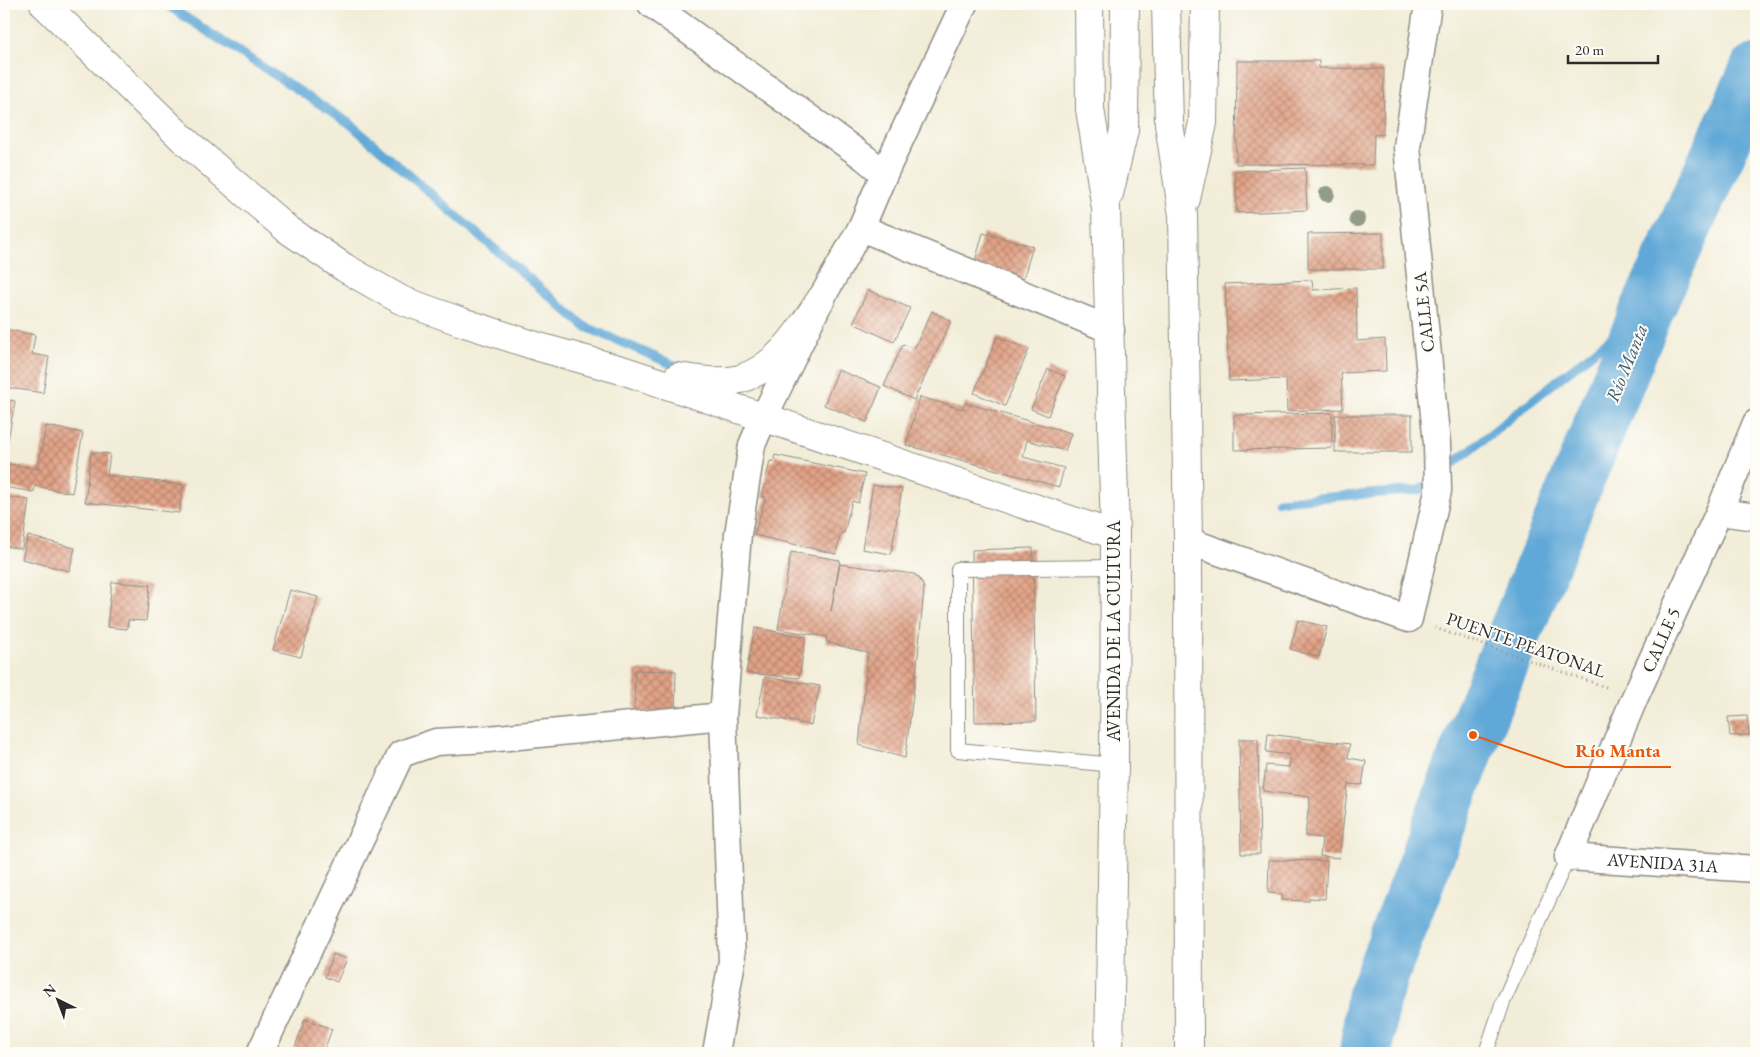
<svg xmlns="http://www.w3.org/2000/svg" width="1760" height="1057" font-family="'EB Garamond',serif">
<defs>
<pattern id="building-cross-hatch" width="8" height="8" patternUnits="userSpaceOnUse" patternTransform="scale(1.25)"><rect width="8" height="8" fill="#e2a387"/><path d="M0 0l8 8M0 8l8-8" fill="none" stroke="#b7856f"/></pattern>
</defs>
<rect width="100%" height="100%" fill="#fdfcf7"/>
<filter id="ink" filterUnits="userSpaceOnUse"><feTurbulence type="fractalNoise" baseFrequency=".02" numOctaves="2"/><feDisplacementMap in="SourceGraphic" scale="10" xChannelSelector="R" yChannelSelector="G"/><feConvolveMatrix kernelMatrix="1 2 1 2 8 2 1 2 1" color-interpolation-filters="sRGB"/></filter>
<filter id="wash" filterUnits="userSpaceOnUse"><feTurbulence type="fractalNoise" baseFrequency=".0096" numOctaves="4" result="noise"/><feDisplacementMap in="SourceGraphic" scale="20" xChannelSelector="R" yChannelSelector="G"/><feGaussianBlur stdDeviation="1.12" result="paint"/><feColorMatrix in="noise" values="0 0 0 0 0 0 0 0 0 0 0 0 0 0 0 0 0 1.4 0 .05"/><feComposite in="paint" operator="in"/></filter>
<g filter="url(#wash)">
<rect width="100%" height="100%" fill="#f2edd8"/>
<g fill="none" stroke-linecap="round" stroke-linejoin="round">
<g stroke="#60a8d7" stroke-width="9">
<path d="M165,4L349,123L584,326L683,369"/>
<path d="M1278,501L1420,490L1648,308"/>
</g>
<path stroke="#60a8d7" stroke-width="54" d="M1366,1053L1373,999L1473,735L1648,308L1756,71"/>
</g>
<g id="blocks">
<g fill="url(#building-cross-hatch)">
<path d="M1237,61H1319V68L1384,69L1383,135L1374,134L1373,165L1236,164Z"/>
<path d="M1305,168L1307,210L1237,213L1235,171Z"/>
<path d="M983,233L1033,246L1022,283L973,269Z"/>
<path d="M1383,233V269H1308V234Z"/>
<path d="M1312,280L1313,290L1356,288L1357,341L1385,339L1386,371L1341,373L1343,409L1287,411L1286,379L1229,381L1225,284Z"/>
<path d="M868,290L910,308L894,342L853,323Z"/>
<path d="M932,311L951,321L914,400L884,386L903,344L914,349Z"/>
<path d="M4,329L35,335L32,354L49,357L43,393L4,387Z"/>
<path d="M997,337L1029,349L1005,406L974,393Z"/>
<path d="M1048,369L1065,376L1048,416L1031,409Z"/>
<path d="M838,370L881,387L867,422L824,405Z"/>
<path d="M920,397L963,409L965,403L1071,433L1065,451L1027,440L1023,457L1064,468L1059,487L906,445Z"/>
<path d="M4,399L15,401L5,457H4Z"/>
<path d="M1332,413V448L1234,450V415Z"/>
<rect x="1335" y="415" width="77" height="37"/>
<path d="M46,426L83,433L72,493L35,486L34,492L4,487V463L38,469Z"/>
<path d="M91,452L110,454L107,475L183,485L179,513L85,502Z"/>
<path d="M775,455L865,474L858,503L852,501L844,533H841L836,554L754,535L766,497H762L770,461L773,462Z"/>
<path d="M873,485L902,489L891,554L862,549Z"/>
<path d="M4,496L29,500L22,549L4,546Z"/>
<path d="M28,536L75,548L69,571L22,559Z"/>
<path d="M1033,548L1036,721L975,722L972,550Z"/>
<path d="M791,552L840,560L831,611L840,564L914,574L919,578L922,583L924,588L918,656L905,758L859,745L868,653L826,642L827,637L778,629Z"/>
<path d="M112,582L150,585L146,621L128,620L127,629L107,627Z"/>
<path d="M290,590L318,597L301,657L273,650Z"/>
<path d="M1298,620L1327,627L1319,657L1290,649Z"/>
<path d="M755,628L806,637L799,678L746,673Z"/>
<path d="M635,670L676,671L675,712H634Z"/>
<path d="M765,677L820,686L811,725L757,715Z"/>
<path d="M1747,716L1749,735L1730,736L1728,717Z"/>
<path d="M1268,734L1350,744L1348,758L1366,761L1362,785L1348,784L1339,858L1320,856L1322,838L1305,836L1310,797L1263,791L1266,765L1289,767L1291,755L1266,752Z"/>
<path d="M1239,739H1258L1260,854H1241Z"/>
<path d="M1269,860L1327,861L1325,899L1309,898V901L1282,900V894L1268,893Z"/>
<path d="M333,954L347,959L337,982L325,977Z"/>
<path d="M305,1019L332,1029L323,1053H303L294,1050Z"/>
</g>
</g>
</g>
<g filter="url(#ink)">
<use href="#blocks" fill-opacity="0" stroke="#8e8c82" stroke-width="1"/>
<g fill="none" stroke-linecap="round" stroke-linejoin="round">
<defs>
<g id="lane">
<path d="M1114,567L958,569V750L1114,765"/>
<path d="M1486,1053L1503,1002L1568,857"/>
</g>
<g id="street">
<path d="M651,4L865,158L884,174"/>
<path d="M861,228L1111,330"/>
<path id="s1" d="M1756,423L1719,512L1635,697L1568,857L1756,869"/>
<path d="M1719,512L1756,517"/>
<path d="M1188,541L1409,619L1438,491L1437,444L1407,147L1428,4"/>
<path d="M260,1053L401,754L436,742L488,739L723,716"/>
<path d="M716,1053L732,961L723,716L738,534L752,445L764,417L821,299L861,228L884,174L964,4"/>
</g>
<g id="secondary">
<path d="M44,4L183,139L287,229L345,268L401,300L462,322L539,347L625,371L1115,535"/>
<path d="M678,377C698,380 721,384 740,379C779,367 800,330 821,299"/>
</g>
<g id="primary">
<path d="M1089,4L1090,109L1106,208L1115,535L1114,765L1109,1053"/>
<path d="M1166,4L1169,124L1183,215L1188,541L1189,1053"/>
<path d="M1109,194L1124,130L1125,4"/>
<path d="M1186,199L1203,123L1205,4"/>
</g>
</defs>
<use href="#lane" stroke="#8e8c82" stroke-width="16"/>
<use href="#street" stroke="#8e8c82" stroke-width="29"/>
<use href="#secondary" stroke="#8e8c82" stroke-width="30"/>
<use href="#primary" stroke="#8e8c82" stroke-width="30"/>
<path stroke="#8e8c82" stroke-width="3" stroke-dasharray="1 4" stroke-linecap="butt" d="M1435,628L1609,688"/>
<use href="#lane" stroke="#fff" stroke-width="14"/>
<use href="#street" stroke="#fff" stroke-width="26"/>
<use href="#secondary" stroke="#fff" stroke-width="28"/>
<use href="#primary" stroke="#fff" stroke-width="28"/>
</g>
<g fill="#929d89">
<circle cx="1327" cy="194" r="8"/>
<circle cx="1357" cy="219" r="8"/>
</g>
</g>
<g text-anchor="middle" stroke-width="4" stroke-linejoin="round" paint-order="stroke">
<g font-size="18" fill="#2b2b2b" stroke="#fdfcf7">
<text transform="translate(1424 312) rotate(-96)" y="6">CALLE 5A</text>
<text transform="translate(1114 631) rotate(-90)" y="6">AVENIDA DE LA CULTURA</text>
<text transform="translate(1661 640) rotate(-66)" y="6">CALLE 5</text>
<text transform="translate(1526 645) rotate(19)" y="6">PUENTE PEATONAL</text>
<text dy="6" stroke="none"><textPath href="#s1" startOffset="568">AVENIDA 31A</textPath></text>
</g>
<g font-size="19" font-style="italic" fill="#405d70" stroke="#fdfcf7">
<text transform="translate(1626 363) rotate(-68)" y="7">Río Manta</text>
</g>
</g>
<path fill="none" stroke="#e8590c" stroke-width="2" d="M1473 735L1565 767H1671"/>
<circle fill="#e8590c" stroke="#fdfcf7" stroke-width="2" cx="1473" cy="735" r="5"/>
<g font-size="19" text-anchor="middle" font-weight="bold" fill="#e8590c" stroke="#fdfcf7" stroke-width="4" stroke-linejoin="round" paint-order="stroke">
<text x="1618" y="757">Río Manta</text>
</g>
<rect width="1760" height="1057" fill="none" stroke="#fdfcf7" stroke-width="20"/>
<g transform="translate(58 1000) rotate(318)" stroke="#fdfcf7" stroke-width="4" paint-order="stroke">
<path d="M0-4L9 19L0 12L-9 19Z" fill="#2b2b2b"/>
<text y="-8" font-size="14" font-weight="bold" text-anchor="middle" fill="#2b2b2b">N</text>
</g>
<path d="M1568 55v8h90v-8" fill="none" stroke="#2b2b2b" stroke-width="2.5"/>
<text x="1575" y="55" font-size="15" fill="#2b2b2b" stroke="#fdfcf7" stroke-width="4" paint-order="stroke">20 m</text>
</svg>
